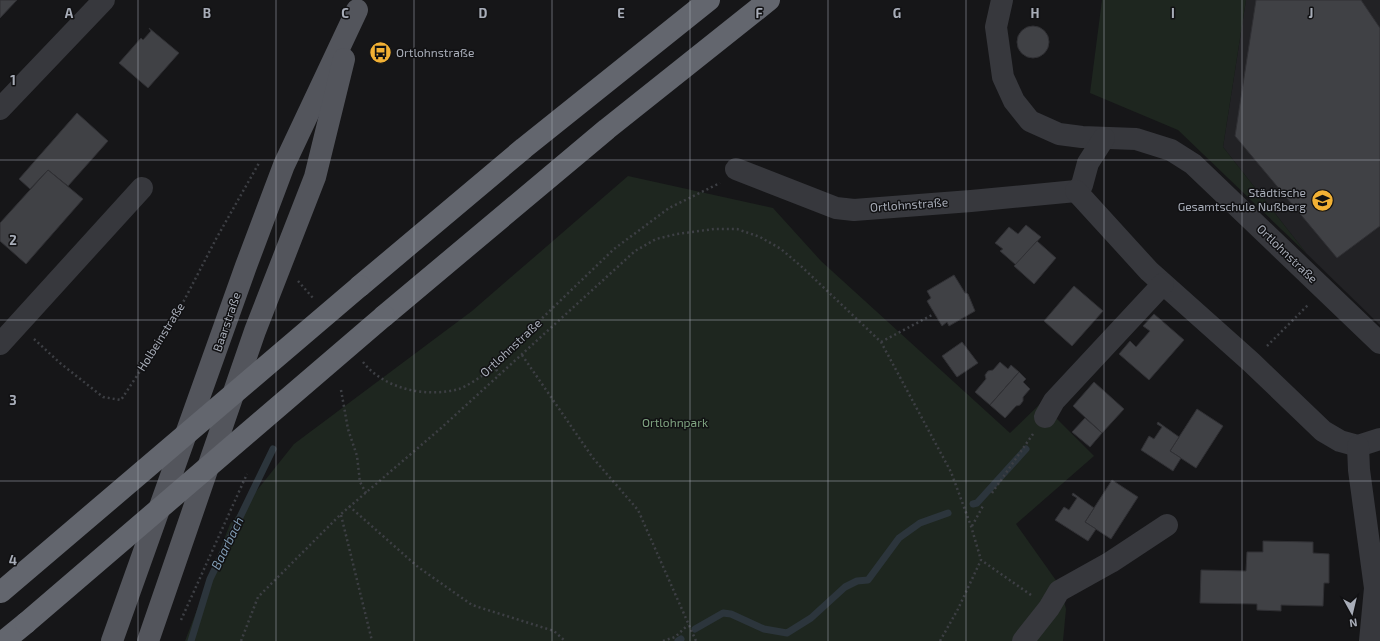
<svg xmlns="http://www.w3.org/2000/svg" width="1380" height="641" font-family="'Exo 2',sans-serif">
<rect width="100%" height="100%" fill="#161618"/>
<path fill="#222225" d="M1246,0H1380V325L1306,253L1223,147Z"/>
<g fill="#1e261f">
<path d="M1102,0H1246L1223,147L1306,253L1178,130L1090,93Z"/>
<path d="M628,176L773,208L821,261L1010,433L1041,403L1094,456L1016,524L1060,586L1066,609L1063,641H185L230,524L294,444L472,311Z"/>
</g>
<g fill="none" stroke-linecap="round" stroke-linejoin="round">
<g stroke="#2c353c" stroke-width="7">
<path d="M973,504L977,503L1026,449"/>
<path d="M695,629L723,613L731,614L764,629L787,633L811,618L845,587L857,581L868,580L899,538L920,523L948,513"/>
<path d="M191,641L210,579L273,449"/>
<path d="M678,641L681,639"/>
</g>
</g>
<g fill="#404145" stroke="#303034">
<path d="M0,0H17L0,18Z"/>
<path d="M1256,0H1361L1380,28V226L1337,258L1235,136Z"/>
<circle cx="1033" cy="42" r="16"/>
<path d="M149,28L179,53L148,88L119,63L141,38L143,40L151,31Z"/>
<path d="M77,113L108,141L68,186L48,170L30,189L19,179Z"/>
<path d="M48,170L83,199L26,264L0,241V223Z"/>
<path d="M1026,225L1041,237L1016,265L1000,251L1003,249L995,243L1009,227L1018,234Z"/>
<path d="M1037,241L1056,258L1034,284L1014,266Z"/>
<path d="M954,275L965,293L968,294L975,311L949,326L947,322L942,326L927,301L931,298L927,291Z"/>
<path d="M1074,286L1103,311L1072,346L1044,321Z"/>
<path d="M1154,314L1184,340L1149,380L1119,354L1130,341L1136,347L1150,331L1143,326Z"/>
<path d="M962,342L978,363L957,377L942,356Z"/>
<path d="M1000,362L1008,369L1011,365L1019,372L990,405L975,392L986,379L985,375L988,371L993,370Z"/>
<path d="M1019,372L1026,379L1023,382L1030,389L1023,397V401L1020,405L1016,406L1005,418L990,405Z"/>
<path d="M1094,382L1124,409L1102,433L1073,406Z"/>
<path d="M1197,409L1223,426L1196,468L1170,451Z"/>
<path d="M1085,418L1102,433L1090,447L1072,432Z"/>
<path d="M1158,422L1179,437L1170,451L1181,458L1173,471L1141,450L1149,436L1154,439L1162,427L1157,424Z"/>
<path d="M1112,480L1138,497L1111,539L1085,522Z"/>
<path d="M1073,493L1094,508L1085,522L1096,529L1088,541L1055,520L1064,507L1069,510L1077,498L1072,495Z"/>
<path d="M1263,541L1313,542V553L1329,554V583H1324L1323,606L1281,605V611L1257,610V604L1200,603L1201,570L1246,571L1247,552H1263Z"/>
</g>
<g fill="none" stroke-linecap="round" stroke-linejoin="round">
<g stroke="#3d3f44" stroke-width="2.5" stroke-dasharray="2 3" stroke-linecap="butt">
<path d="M298,281L313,298"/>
<path d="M34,339L60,363L103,397L121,400L175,318L216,239L259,163"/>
<path d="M881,342L932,315"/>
<path d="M1267,346L1309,304"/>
<path d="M522,355L593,458L638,510L696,641"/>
<path d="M363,362C384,389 426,398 459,389C467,386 476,380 483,375L614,249L669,208L720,183"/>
<path d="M494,365L499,375"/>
<path d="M341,390L348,429L357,456L360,482L366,493"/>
<path d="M992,493L1033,434"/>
<path d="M349,506L418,567L472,605L554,631L565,641"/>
<path d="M341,515L372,641"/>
<path d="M972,526L983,506"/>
<path d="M181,620L247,474"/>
<path d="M241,641L258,597L341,514L440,429L635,251L656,239L677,234L714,229H737L760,237L781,249L802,267L881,342L951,472L971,526L981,560L1031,595"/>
<path d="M663,641L675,637L688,625"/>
<path d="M940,641L958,609L981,560"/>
</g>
<g stroke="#37383d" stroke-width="22">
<path d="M1002,0L996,27L1003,77L1014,101L1030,121L1059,134L1082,137L1136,139L1171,150L1193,164L1380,343"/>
<path d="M0,109L104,0"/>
<path d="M736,169L836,208L854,210L971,201L1076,191L1082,185L1088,163L1104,138"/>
<path d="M1076,191L1149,271L1251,362L1323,431L1340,441L1358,446L1380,439"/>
<path d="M0,344L142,188"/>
<path d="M1045,417L1054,401L1163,284"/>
<path d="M1358,446L1359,470L1375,588L1370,641"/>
<path d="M1023,641L1049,608L1059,591L1111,562L1167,525"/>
</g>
<g stroke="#53555c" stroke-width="22">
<path d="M112,641L246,266L284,165L357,10"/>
<path d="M148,641L255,331L315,177L344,59"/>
</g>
<g stroke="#63666e" stroke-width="22">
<path d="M360,286L524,148L709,0"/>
<path d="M384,316L607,129L769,0"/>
<path d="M4,641L26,623"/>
</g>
<g stroke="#63666e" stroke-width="22">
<path d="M1,592L360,286"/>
<path d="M26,623L384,316"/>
</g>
</g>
<path fill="none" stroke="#a8adb8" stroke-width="1" stroke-opacity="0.55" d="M138,0V641M276,0V641M414,0V641M552,0V641M690,0V641M828,0V641M966,0V641M1104,0V641M1242,0V641M0,160H1380M0,320H1380M0,481H1380"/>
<defs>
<symbol id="bus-disc" viewBox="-11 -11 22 22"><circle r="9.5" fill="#f2b134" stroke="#111113"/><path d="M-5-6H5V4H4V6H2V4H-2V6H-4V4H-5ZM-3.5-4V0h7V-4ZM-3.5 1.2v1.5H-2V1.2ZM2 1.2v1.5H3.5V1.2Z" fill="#111"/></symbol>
<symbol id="school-disc" viewBox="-11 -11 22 22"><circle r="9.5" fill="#f2b134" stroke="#111113"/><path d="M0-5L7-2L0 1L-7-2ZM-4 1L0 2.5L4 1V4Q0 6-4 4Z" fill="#111"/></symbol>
</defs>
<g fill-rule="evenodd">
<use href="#bus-disc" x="368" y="40" width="25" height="25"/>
<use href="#school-disc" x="1310" y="188" width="25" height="25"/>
</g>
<g text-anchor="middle" stroke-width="3" stroke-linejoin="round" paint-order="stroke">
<g font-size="12" fill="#a8adb8" stroke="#111113" text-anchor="start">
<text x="396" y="57">Ortlohnstraße</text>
<text x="1306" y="197" text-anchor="end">Städtische<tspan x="1306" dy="14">Gesamtschule Nußberg</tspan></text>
</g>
<g font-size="12" fill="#a8adb8" stroke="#111113">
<text transform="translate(909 205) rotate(-4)" y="4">Ortlohnstraße</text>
<text transform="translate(1287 254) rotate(44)" y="4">Ortlohnstraße</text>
<text transform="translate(227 322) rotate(-71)" y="4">Baarstraße</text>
<text transform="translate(161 337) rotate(-58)" y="4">Holbeinstraße</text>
<text transform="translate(511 348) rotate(-43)" y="4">Ortlohnstraße</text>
</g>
<g font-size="12" fill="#7fa381" stroke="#111113">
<text x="675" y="427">Ortlohnpark</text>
</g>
<g font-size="13" font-style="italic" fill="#7f9bb3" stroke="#111113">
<text transform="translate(227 543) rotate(-64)" y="5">Baarbach</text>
</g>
</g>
<g font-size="13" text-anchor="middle" font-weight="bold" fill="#a8adb8" stroke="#111113" stroke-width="3" stroke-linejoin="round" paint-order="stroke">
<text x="69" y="18">A</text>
<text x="207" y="18">B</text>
<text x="345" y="18">C</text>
<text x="483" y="18">D</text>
<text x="621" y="18">E</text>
<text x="759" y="18">F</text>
<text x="897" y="18">G</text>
<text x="1035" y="18">H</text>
<text x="1173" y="18">I</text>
<text x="1311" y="18">J</text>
<text x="13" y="85">1</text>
<text x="13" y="245">2</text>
<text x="13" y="405">3</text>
<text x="13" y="565">4</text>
</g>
<g transform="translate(1352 613) rotate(172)" stroke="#111113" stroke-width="3" paint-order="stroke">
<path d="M0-3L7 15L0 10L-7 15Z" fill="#a8adb8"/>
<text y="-6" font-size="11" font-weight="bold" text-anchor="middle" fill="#a8adb8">N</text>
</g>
</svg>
